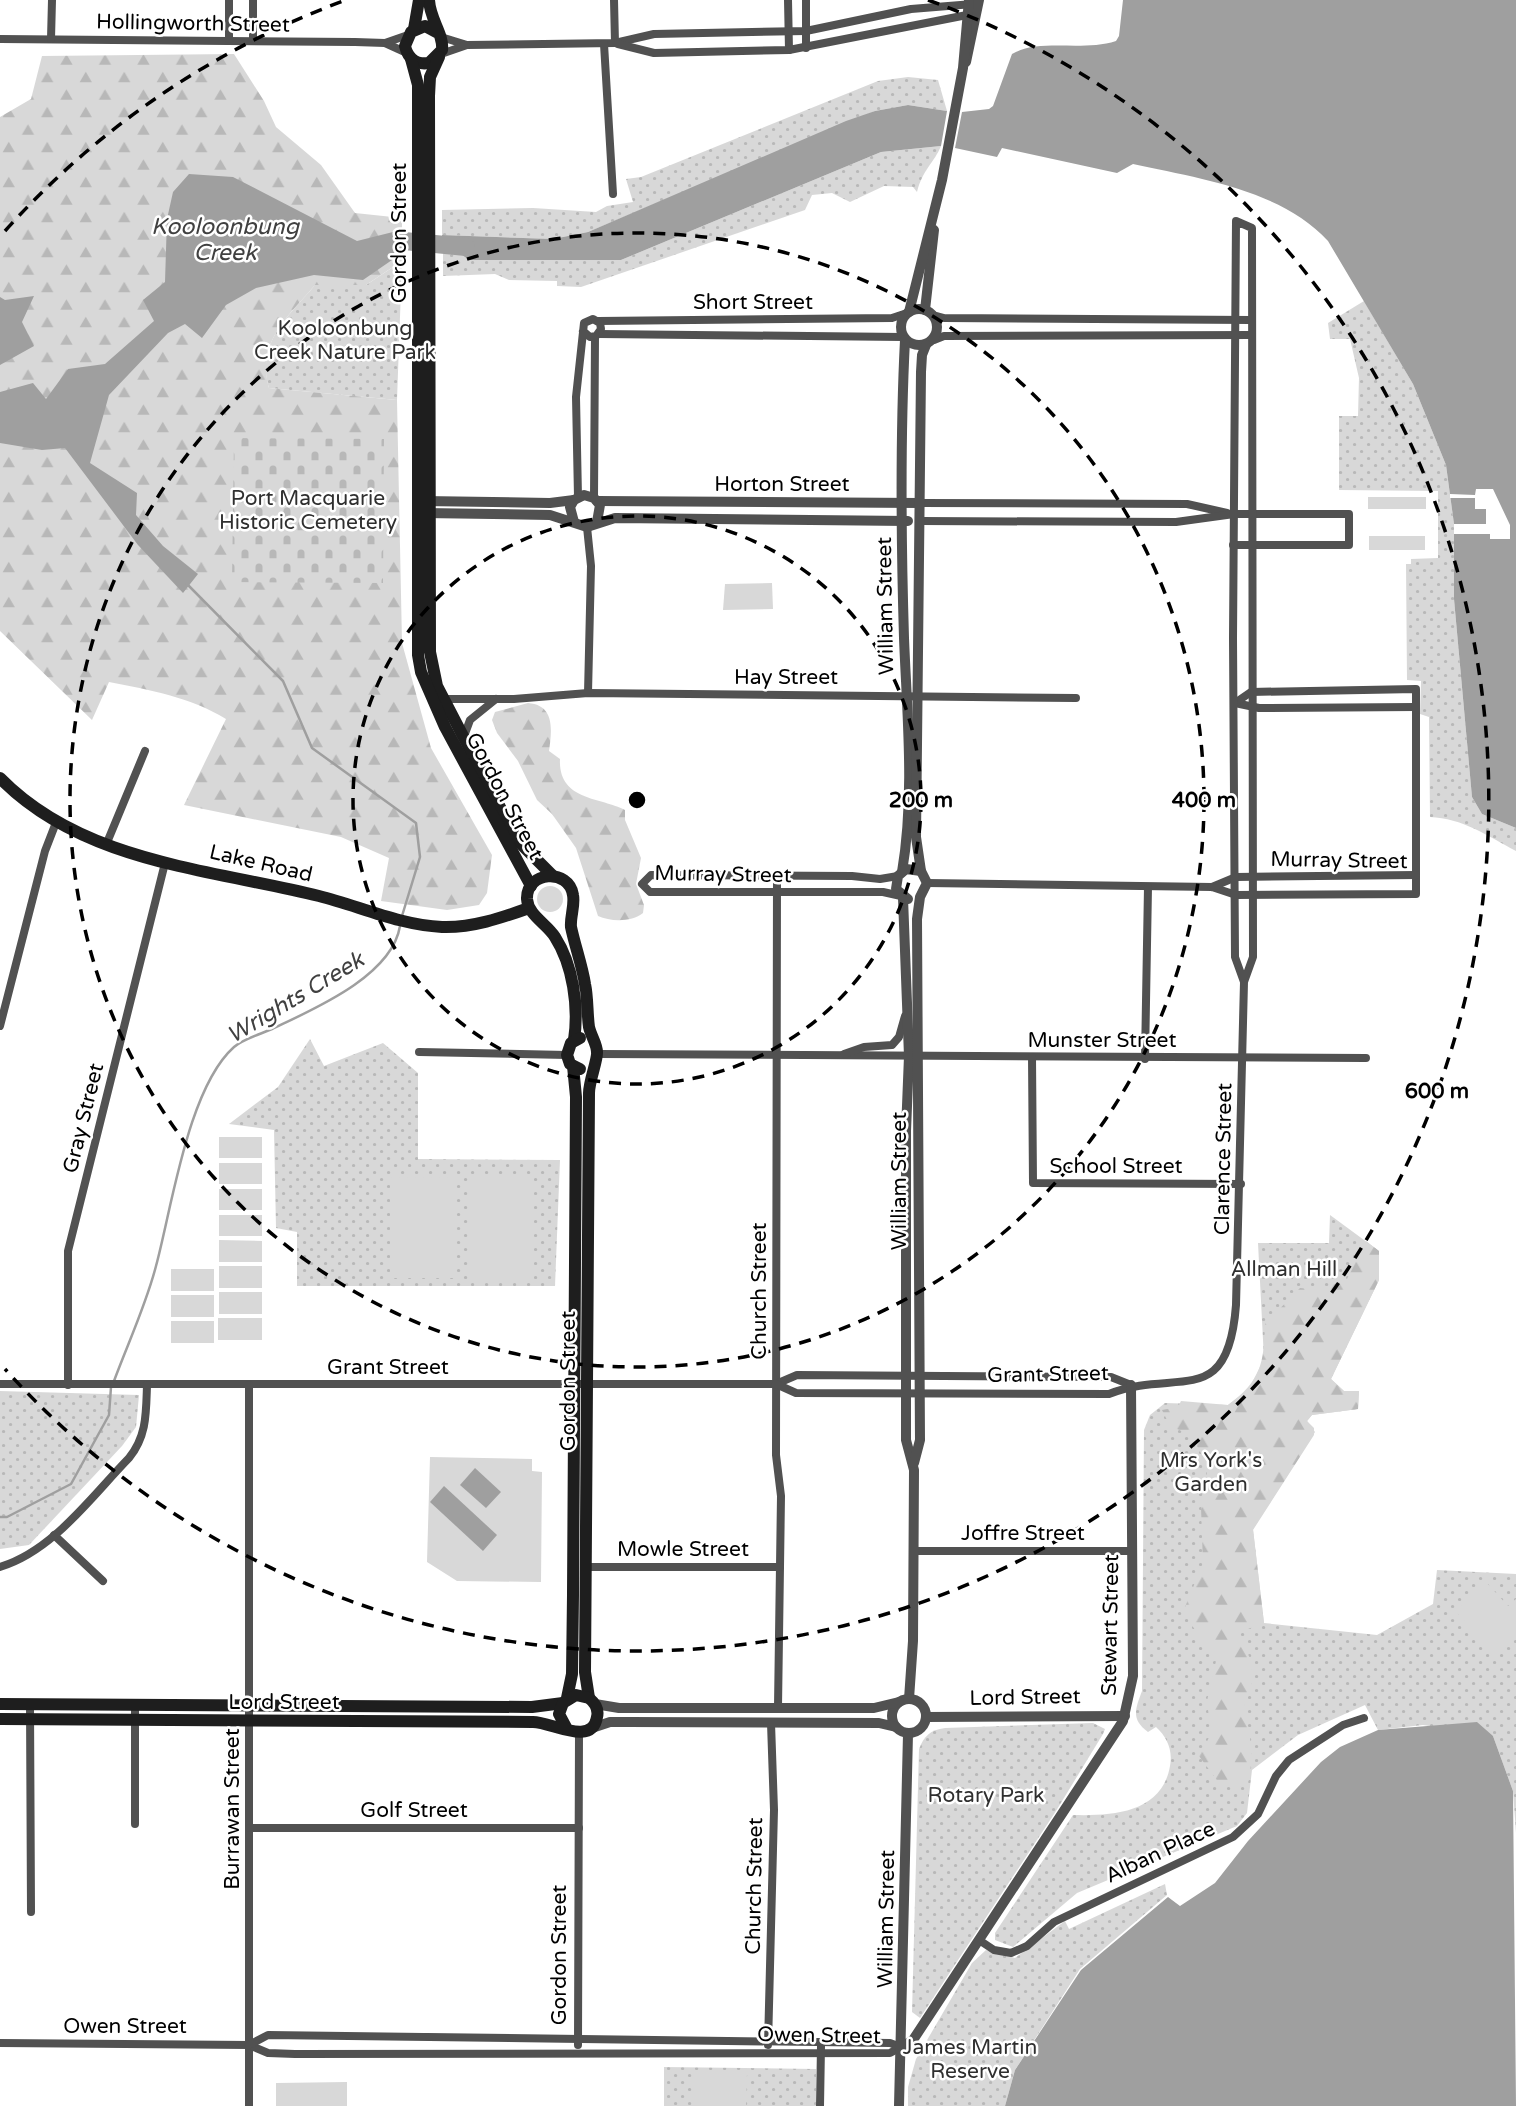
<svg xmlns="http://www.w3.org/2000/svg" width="1516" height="2106" font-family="'Varela Round',sans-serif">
<defs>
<pattern id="grass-dots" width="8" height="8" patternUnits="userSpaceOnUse" patternTransform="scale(1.75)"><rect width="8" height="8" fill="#d8d8d8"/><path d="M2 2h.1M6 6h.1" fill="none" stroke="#b8b8b8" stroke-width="1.8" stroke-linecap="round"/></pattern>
<pattern id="forest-firs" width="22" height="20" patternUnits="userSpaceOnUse" patternTransform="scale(1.75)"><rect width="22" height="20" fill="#d8d8d8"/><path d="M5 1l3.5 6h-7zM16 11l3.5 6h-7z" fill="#b8b8b8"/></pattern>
<pattern id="cemetery-stones" width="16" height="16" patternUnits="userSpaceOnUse" patternTransform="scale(1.75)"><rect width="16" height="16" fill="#d8d8d8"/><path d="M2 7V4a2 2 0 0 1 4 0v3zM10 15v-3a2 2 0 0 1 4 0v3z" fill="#b8b8b8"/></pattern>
</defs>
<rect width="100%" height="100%" fill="#fff"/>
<g fill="url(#grass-dots)">
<path d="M908,77L938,80L947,111L908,105L875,111L588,232L553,239L442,235V210L533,208L596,212L607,206L633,202L626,179L641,177L878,81Z"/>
<path d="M941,146C934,163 923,169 917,192L913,187L884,186L850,202L832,193L812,195L805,210L581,287L557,286V281L509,280L495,274L443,276V251L458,252L469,260H621L881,152Z"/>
<path d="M402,261L397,400L269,388C256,342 288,317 315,285H366Z"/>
<path d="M1364,301L1413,384L1446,465L1454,524V599L1472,797L1482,814L1516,828V851C1488,836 1462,818 1430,817L1429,717L1420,714L1421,681L1407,680L1406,564H1411V559L1438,558V491L1339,490V416H1358L1359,378L1350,339H1330L1328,323Z"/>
<path d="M310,1039L324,1066L383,1043L418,1073V1159L560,1160L555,1286H297V1232L276,1228L274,1130L229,1124L278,1087Z"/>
<path d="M1330,1215L1379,1251V1280L1331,1379L1344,1391H1359L1358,1409L1312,1415L1307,1421L1315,1432L1253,1529L1264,1623L1377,1635L1433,1604L1437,1570L1516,1574V1833L1513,1791L1493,1736L1423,1725L1378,1730L1365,1705L1298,1735L1252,1770L1247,1813L1237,1826L1077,1893L1013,1947L995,1940V1933L1073,1815C1113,1816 1162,1813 1170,1766C1173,1750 1167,1737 1156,1727L1148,1732C1131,1719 1135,1710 1142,1691L1144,1430L1150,1415L1165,1403L1228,1405L1249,1389L1264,1359L1258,1243H1329Z"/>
<path d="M0,1391L139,1395L136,1427L122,1446L29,1545L0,1549Z"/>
<path d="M1093,1723L1105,1729L1103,1734L1056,1811L920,2018L912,2012L919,1749C924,1736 930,1730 945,1728Z"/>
<path d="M1165,1884L1167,1895L1080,1969L1015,2070L1005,2106H908V2087L916,2059L972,1963L986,1950L1015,1958L1065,1921L1069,1929Z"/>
<path d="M664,2067L816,2069V2106H664Z"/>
</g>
<g fill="url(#forest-firs)">
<path d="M234,54L264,101L276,127L321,165L355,213L402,218V261L366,285H315C288,317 256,342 269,388L397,400L402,643L431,748L492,855L487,893L479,905L447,910L381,901L389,858L341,837L184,805L226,719C190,697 150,690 109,682L92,720L0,631V117L31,99L42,56Z"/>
<path d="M528,703C555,705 552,730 549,751L560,759C558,801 601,797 625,810V820L641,858L636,884L644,905L643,913C632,922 611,922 598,916L576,848L552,814L537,800L518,761L497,733L492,720L495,712Z"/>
<path d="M1366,1241L1379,1251V1280L1331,1379L1344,1391H1359L1358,1409L1312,1415L1307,1421L1314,1428V1435L1253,1530L1264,1623L1237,1633L1252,1662L1251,1689L1243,1709C1252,1735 1254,1761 1247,1787H1222L1199,1756L1211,1734L1207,1701L1216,1661L1183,1612L1203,1563L1201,1507L1208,1466L1191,1435L1170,1426L1162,1410L1178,1407L1181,1401L1228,1405C1261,1381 1264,1363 1265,1324L1300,1288L1319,1290L1347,1279Z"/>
</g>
<path fill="url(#cemetery-stones)" d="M234,438L384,439L383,583L232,582Z"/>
<g fill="#d8d8d8">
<rect x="1368" y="497" width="58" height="12"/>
<rect x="1369" y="536" width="56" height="14"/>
<path d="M772,583L773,609L723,610L725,584Z"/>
<circle cx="550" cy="899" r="13"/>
<rect x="219" y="1137" width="43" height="21"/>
<rect x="219" y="1163" width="43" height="21"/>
<path d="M390,1177L454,1178V1278H390Z"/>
<rect x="469" y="1178" width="65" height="101"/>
<rect x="219" y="1189" width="43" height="21"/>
<rect x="219" y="1215" width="43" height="21"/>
<path d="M219,1240L262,1241V1262H219Z"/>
<rect x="219" y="1266" width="43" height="22"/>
<rect x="171" y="1269" width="43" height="22"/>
<rect x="219" y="1292" width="43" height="22"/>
<rect x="171" y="1295" width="43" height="22"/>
<rect x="218" y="1318" width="44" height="22"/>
<rect x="171" y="1321" width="43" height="22"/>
<path d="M430,1457L532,1459V1471L542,1472L541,1582L457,1581L427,1562Z"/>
<path d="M1486,1582L1508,1606L1516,1599V1638L1496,1656L1455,1611Z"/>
<path d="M694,2073H747L746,2106H694Z"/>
<path d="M347,2082V2106H276V2083Z"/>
</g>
<g fill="#9f9f9f">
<path d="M1123,0H1516V828L1482,814L1472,797L1454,599V524L1446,465L1413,384L1328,241C1282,190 1197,178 1133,164L1117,173L1002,148L997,157L955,148L962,112L989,109L993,106L1012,54C1039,38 1082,52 1116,41L1119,36Z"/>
<path d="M908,105L947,111L941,146L881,152L621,260H469L458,252L443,251L442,235L553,239L588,232L846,121L875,111Z"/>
<path d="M189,174L233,177L357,241L405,229V251L363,280L314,275L256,288L226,305L202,338L185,324L168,333L109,395L90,463L137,493L136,515L163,546L198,574L183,593L138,545L65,448L42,450L0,443V392L33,383L46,399L68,369L105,364L154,321L143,300L165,282L167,219L173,192Z"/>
<path d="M34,296L22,322L34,346L0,365V297L5,300Z"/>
<path d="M475,1468L501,1492L486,1508L460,1485Z"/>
<path d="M444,1486L497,1535L483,1551L430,1502Z"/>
<path d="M1477,1722L1493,1736L1513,1791L1516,2106H1005L1015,2070L1081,1970L1168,1897L1180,1906L1215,1883L1248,1841L1321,1762L1340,1747L1378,1730Z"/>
</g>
<path fill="#fff" d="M1476,489H1493L1510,525V539H1490V534H1454V524H1486V509H1475V498H1450V494L1475,495Z"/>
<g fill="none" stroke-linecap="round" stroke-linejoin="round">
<g stroke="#9f9f9f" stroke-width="2.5">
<path d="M187,584L283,681L312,748L416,823L420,857L402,916"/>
<path d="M114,1381C128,1343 146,1305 156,1266C172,1207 188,1088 234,1047C243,1039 261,1034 272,1029C314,1009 392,976 400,926"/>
<path d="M0,1517H7L71,1484L109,1415L111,1387"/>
</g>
<path stroke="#9f9f9f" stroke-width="18" d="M404,241L466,247"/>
<g stroke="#515151" stroke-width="8">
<path d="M253,0V40"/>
<path d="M614,0L615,43"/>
<path d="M788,0L789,50"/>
<path d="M806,0V48"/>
<path d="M441,37L467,45L615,43L654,34L806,31L911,9L973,4"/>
<path d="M0,39L355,42L385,43L407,53"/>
<path d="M51,39L52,0"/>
<path d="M229,39V0"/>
<path d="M385,43L408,35"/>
<path d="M604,44L613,194"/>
<path d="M618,44L654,53L789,50L972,14"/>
<path d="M441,54L467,45"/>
<path d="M933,315L944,318L1251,320"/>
<path d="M598,321L892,318L907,313"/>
<path d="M599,334L903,337"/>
<path d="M934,340L944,336L1252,335"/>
<path d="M578,497L576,397L584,323L593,319L600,323L601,329L596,336L590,337L583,331"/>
<path d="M594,498L595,337"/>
<path d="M921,503L1187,504L1227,513"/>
<path d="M921,521L1176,522L1234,514H1349V545H1233"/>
<path d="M587,527L591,566L588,693"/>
<path d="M443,699H514L588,693L1076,698"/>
<path d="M1235,703L1259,708L1416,707"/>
<path d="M463,739L470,720L496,699"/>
<path d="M106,845L145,751"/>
<path d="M777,875L776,1455L781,1496L778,1707"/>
<path d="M898,876L880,879L852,876L651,875L642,884L650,892H883L901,896"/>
<path d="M927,883L1212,887L1236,895L1416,894V689L1251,692L1235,703"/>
<path d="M1212,887L1236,877L1416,875"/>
<path d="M0,1026L45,851L57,820"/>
<path d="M419,1052L567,1055"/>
<path d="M598,1054L1366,1058"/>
<path d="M844,1054L864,1047L892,1045L899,1037L905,1016"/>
<path d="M1032,1057L1033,1183L1241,1184"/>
<path d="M1145,1059L1148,887"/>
<path d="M0,1384H776L797,1375L1111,1377L1131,1385"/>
<path d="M776,1384L796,1393L1109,1394C1177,1367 1228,1412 1236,1305L1244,982L1235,957L1233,638L1236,221L1252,228L1253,957L1244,982"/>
<path d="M68,1385V1251L165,863"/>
<path d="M249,1385V2106"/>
<path d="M54,1535L103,1581"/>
<path d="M914,1551H1132"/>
<path d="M0,1567C53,1551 91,1497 129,1458C147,1436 146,1413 147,1385"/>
<path d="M586,1567H780"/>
<path d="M30,1704L31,1912"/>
<path d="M135,1824V1705"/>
<path d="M250,1828H579"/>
<path d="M979,1940L994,1950L1011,1953L1027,1946L1054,1922L1233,1837L1258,1814L1276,1776L1289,1760L1343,1725L1364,1718"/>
<path d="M0,2043L249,2045L268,2053L295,2054L890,2053L901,2047"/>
<path d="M249,2045L268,2035L890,2043L901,2047"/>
<path d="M578,2045L579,1733"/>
<path d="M768,2045L774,1810L771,1723"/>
<path d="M820,2106L821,2046"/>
</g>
<g stroke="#515151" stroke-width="10">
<path d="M966,62L979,0"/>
<circle cx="919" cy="327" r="18"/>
<path d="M925,310L934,230"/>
<path d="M909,312L942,180L963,68L969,0"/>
<path d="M423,501L550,503L574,500"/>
<path d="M597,501L921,503"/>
<path d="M424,513L550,515L587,527L615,518L908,521"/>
<path d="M574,522L570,507L574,500L584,495L594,498L600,505L597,522"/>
<path d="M902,872C915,795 907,715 904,638C901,539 900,438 905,340"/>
<path d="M903,898L909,1056L906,1131V1440L914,1470L913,1641L909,1699"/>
<path d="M908,899L896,889L898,876L906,869L921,871"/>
<path d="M914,1463L920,1440L917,919L920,897L927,883L921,871L916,837L921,372L922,355L926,345"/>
<circle cx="909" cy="1716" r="17"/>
<path d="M595,1704L619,1708H874L899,1702"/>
<path d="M926,1717L1125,1716"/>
<path d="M592,1728L610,1722H629L879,1723L896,1727"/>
<path d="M901,2047L913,2040L1123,1721L1133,1676L1131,1385"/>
<path d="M899,2106L908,1734"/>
</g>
<g stroke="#1e1e1e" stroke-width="12">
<path d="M429,0C430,20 444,34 442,50L429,63C416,65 408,59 405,46L411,32L425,26L438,33"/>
<path d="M414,29L419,0"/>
<path d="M439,57L430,77L429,96L430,652L437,686L517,840L552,875"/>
<path d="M411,59L418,85V655L421,672L445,727L531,886"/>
<path d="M0,778C83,863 211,869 319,896C359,906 399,925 442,927C472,928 501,918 529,908"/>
<path d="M574,1040C579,1007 573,965 555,937C547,924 528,915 527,899C526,871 569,868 573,895C575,906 570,917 571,927C575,946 582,965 585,984C588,998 587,1013 589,1027C591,1036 597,1044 597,1052C598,1059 589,1081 589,1093L585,1672L589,1698"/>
<path d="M580,1069L570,1064L567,1055L571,1043L580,1038"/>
<path d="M567,1698L572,1674L573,1595L576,1097L573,1066"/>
<path d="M0,1704L532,1707L563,1703"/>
<path d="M0,1719L533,1722C552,1722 592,1747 597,1717C599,1709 595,1703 589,1698L576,1695L563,1703L559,1714L567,1729"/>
</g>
</g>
<g fill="none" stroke="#000" stroke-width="3.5" stroke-dasharray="12 9">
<circle cx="637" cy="800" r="284"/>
<circle cx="637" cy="800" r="567"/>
<path d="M5 231A851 851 0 0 1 346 0M928 0A851 851 0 1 1 5 1369"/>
</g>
<g text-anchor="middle" stroke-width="5" stroke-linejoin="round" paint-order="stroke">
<g font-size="21" fill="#000" stroke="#fff">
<text transform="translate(193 23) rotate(1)" y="7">Hollingworth Street</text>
<text transform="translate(399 233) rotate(-90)" y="7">Gordon Street</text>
<text x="753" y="309">Short Street</text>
<text x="782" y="491">Horton Street</text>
<text transform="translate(885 606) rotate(-91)" y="7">William Street</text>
<text x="786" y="684">Hay Street</text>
<text transform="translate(505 796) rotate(62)" y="7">Gordon Street</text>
<text transform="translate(1339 860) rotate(1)" y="7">Murray Street</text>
<text transform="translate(261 863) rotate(13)" y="7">Lake Road</text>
<text transform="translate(723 874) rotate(1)" y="7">Murray Street</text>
<text x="1102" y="1047">Munster Street</text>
<text transform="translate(83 1118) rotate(-76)" y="7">Gray Street</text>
<text transform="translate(1223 1159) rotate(-89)" y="7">Clarence Street</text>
<text x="1116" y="1173">School Street</text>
<text transform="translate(899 1181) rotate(-90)" y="7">William Street</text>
<text transform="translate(759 1291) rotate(-90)" y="7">Church Street</text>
<text x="388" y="1374">Grant Street</text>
<text transform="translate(1048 1374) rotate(-1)" y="7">Grant Street</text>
<text transform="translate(568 1381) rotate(-90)" y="7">Gordon Street</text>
<text x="1023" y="1540">Joffre Street</text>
<text x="683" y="1556">Mowle Street</text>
<text transform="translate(1110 1625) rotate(-89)" y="7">Stewart Street</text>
<text transform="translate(1025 1697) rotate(-1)" y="7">Lord Street</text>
<text x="284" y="1709">Lord Street</text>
<text transform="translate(232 1809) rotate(-90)" y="7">Burrawan Street</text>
<text x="414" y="1817">Golf Street</text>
<text transform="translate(1160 1852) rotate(-25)" y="7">Alban Place</text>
<text transform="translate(754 1886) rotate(-89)" y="7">Church Street</text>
<text transform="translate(886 1919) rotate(-89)" y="7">William Street</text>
<text transform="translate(559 1955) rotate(-90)" y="7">Gordon Street</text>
<text x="125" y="2033">Owen Street</text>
<text transform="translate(819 2035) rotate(1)" y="7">Owen Street</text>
</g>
<g font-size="21" fill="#2f2f2f" stroke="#fff">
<text x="345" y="335">Kooloonbung<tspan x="345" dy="24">Creek Nature Park</tspan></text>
<text x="308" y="505">Port Macquarie<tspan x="308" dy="24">Historic Cemetery</tspan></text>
<text x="1284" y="1276">Allman Hill</text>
<text x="1211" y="1467">Mrs York's<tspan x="1211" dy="24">Garden</tspan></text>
<text x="986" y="1802">Rotary Park</text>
<text x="970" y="2054">James Martin<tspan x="970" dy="24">Reserve</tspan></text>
</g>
<g font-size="23" font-style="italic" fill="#404040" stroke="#fff">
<text x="225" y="234">Kooloonbung<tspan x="225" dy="26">Creek</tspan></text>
<text transform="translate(295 997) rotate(-31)" y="8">Wrights Creek</text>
</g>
</g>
<circle cx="637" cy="800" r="10" fill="#000" stroke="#fff" stroke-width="3.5"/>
<g font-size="21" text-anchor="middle" font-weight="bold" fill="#000" stroke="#fff" stroke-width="5" stroke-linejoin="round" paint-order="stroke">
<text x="921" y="807">200 m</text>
<text x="1204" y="807">400 m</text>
<text x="1437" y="1098">600 m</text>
</g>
</svg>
